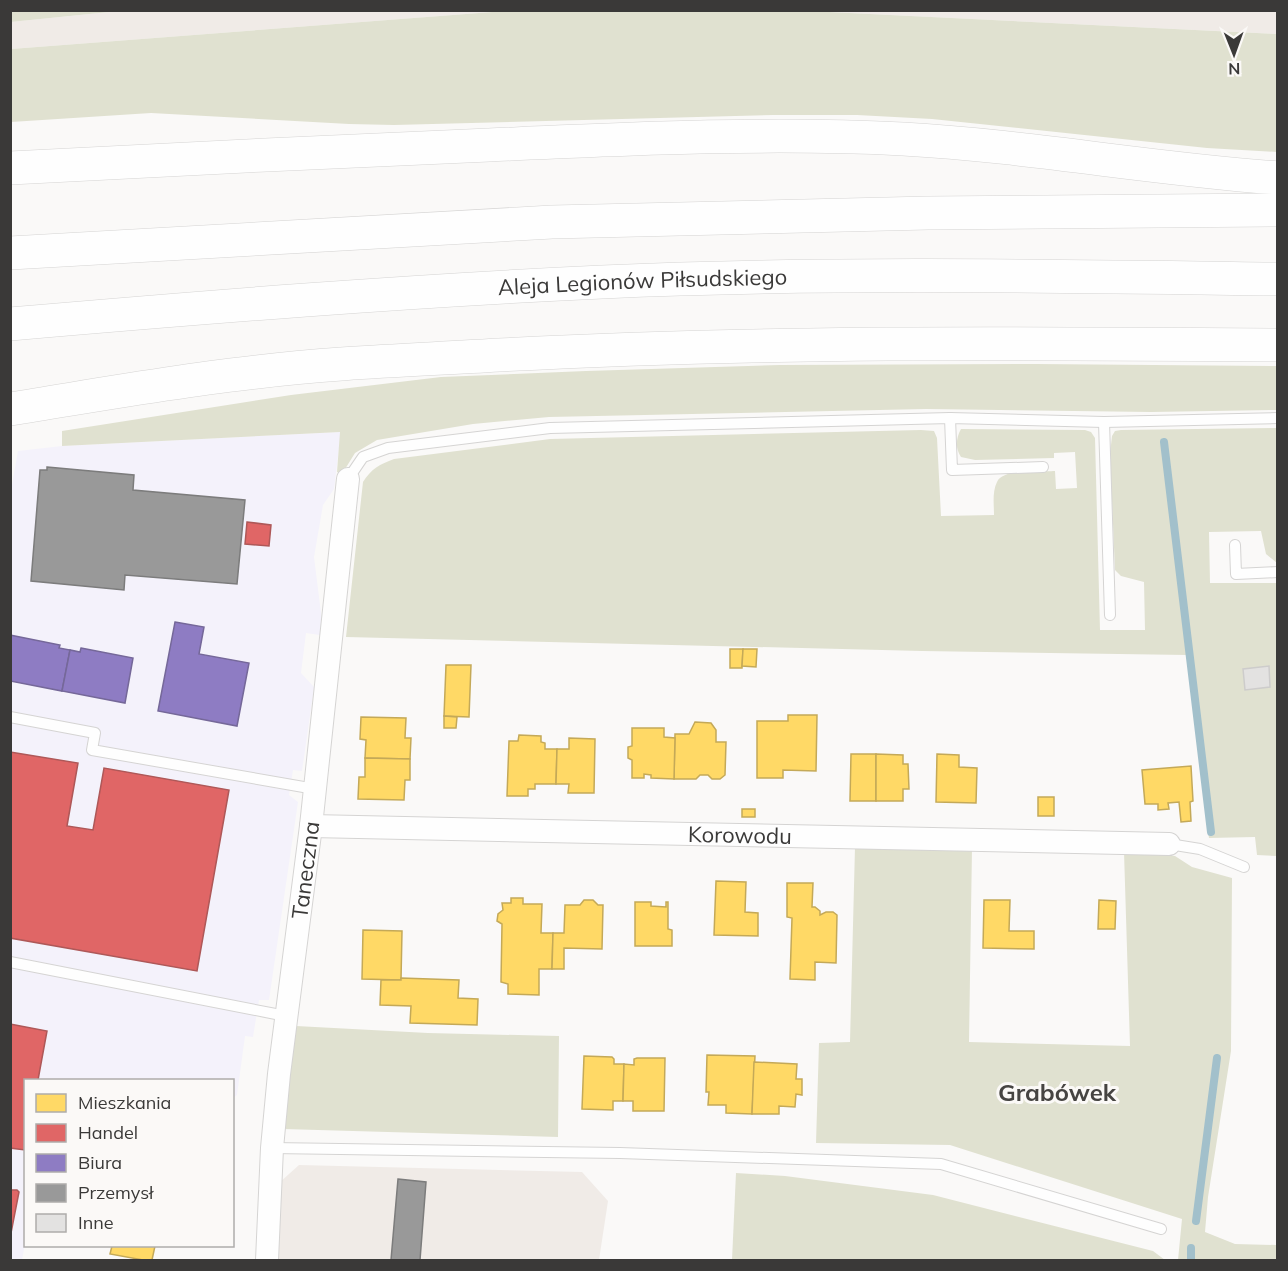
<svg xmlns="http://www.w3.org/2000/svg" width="1288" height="1271" font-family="Mulish,sans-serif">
<rect width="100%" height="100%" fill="#faf9f8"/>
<path fill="#f4f2fb" d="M341,432L334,489L323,505L314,557L322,621L320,635L306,633L301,673L314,687L302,771L293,770L289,795L298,802L269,1000H259L253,1037L245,1036L237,1095L233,1098L232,1080H26L25,1244L22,1260H11L10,496L18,451L62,446Z"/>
<g fill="#f0ebe7">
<path d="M119,11H505L11,49V22Z"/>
<path d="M809,11H1277V34L1073,24Z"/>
<path d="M299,1165L582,1172L608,1201L599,1260H276L279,1183Z"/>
</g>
<g fill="#e0e1d0">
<path d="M11,10H119V11L11,22Z"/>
<path d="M505,11H809L1277,34V152L1207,148L932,119L857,115H773L394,125L349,124L151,113L11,122V49Z"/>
<path d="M1036,364L1277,366V410L1151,412L926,409L549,417L473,424L377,440L355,453L342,474L337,472L340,432L62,446V431L291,395L441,377L586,371L780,365Z"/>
<path d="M1277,428V563L1266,554L1261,531L1209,532L1210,583H1277V856L1257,855L1255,837L1209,838L1187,655L922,651L346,637L363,482C371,469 380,464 394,459L550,439L921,430L934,431L937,438L941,516L994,515C994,505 992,492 997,482C1003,468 1040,472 1055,471L1056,489L1077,488L1075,452L1054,453V458L975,460L961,457C955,448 956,438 961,429L1085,430L1091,432L1095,438L1100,630H1145L1144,582L1121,576L1115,570L1110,454L1112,436L1115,431L1121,430Z"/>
<path d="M855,847L972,848L969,1042L1130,1046L1124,852L1175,856L1192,867L1232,878L1231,1051L1208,1197L1205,1232L1235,1244L1277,1245V1260H1178L1182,1219L950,1145L816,1143L819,1043L850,1042Z"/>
<path d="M296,1026L428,1033L559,1036L558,1137L283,1129Z"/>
<path d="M736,1173L785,1176L933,1195L1153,1251L1165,1260H732Z"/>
</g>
<g fill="#ffd966" stroke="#c4a958" stroke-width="1.5">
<path d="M730,649H743L742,668H730Z"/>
<path d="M743,649H757L756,667L742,666Z"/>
<path d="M446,665H471L469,717L444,716Z"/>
<path d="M788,715H817L816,771L783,770V778H757V721H788Z"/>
<path d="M444,716L457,717L456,728H444Z"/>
<path d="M361,717L406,718L405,738H411L410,759L365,758L366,740L360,739Z"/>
<path d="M695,722L711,723L716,730V742H726L725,775L720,779H712L708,775H700L696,779H674L675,734H689Z"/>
<path d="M632,728H664V737L675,738L674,779L651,778V775L644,774V778H632V760L628,758V747L632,746Z"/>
<path d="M519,735L541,736V742L545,743V749H557L556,784H535V789H528V796H507L509,741H518Z"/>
<path d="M569,738L595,739L594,793H568L569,784H556L557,749H569Z"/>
<path d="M851,754H876V801H850Z"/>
<path d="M876,754L903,755V764H908L909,789H903V801H876Z"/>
<path d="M937,754L959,755V767L977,768L976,803L936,802Z"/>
<path d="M365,758L410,759V780H405L404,800L358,799L359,777H365Z"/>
<path d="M1191,766L1193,801L1190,802L1191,821L1181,822L1179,802L1168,803L1169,809L1158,810V804H1145L1142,770Z"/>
<rect x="1038" y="797" width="16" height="19"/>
<rect x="742" y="809" width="13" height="8"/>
<path d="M716,881L746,882L745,912L758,913V936L714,935Z"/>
<path d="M787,883H813L812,907H815L820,911V915L826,912H833L837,915L836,963L815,962V980L790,979L792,918L787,917Z"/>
<path d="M511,898H523V904H542L541,933H553L552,969H539V995L508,994V984L501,982L502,924L497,921L498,914L503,910L502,903H511Z"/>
<path d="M584,900H593L598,905H603L602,949L564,948V969H552L553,933H564L565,905H580Z"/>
<path d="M984,900H1010L1009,931H1034V949L983,948Z"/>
<path d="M1099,900L1116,901L1115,929H1098Z"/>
<path d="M635,902H651V906L666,907V902H668V929L672,930V946H635Z"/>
<path d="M363,930L402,931L401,980L362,979Z"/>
<path d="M401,978L459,980L458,998L478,999L477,1025L410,1023L411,1006L380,1005L381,980H401Z"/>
<path d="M707,1055L755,1056L752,1114L726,1113V1105H708L709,1092H706Z"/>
<path d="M584,1056L612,1057L614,1059V1064H624L623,1101H613V1110L582,1109Z"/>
<path d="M637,1058H665L664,1111H633V1101H623L624,1064L634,1065V1059Z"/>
<path d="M754,1062L797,1064L796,1079H802V1095L796,1094L795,1107L779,1106V1114H752Z"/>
<path d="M112,1246H155L152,1260H143L110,1254Z"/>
</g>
<g fill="#e06666" stroke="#ae5858" stroke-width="1.5">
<path d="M247,522L271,525L269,546L245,544Z"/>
<path d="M10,752L78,763L67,826L93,830L104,768L229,790L197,971L10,938Z"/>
<path d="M10,1024L47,1031L38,1080H26L25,1150L10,1148Z"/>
<path d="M10,1190H17L19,1192L10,1238Z"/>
</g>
<g fill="#8e7cc3" stroke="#756899" stroke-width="1.5">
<path d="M175,622L204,627L199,654L249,663L237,726L158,711Z"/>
<path d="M10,635L60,645L59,648L70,650L62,691L10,681Z"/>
<path d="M81,648L133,658L125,703L62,691L70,650L80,652Z"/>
</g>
<g fill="#999" stroke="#7c7c7c" stroke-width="1.5">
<path d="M47,467L134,475L133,490L245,500L237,584L125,575L124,590L31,581L40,470H47Z"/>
<path d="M398,1179L426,1182L420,1260H391Z"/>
</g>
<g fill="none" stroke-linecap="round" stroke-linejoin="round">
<g stroke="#a2c0cb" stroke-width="8">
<path d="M1164,442L1211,832"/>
<path d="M1196,1221L1217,1058"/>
<path d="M1191,1260V1248"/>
</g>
</g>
<path fill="#e3e2e1" stroke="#cdcccb" stroke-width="1.5" d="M1269,666L1270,687L1245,690L1243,669Z"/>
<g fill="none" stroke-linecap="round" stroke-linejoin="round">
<defs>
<g id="lane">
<path d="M950,418L952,470L1043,467"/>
<path d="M1104,422L1110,615"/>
<path d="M348,479L363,457L388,448L550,428L950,418L1104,422L1278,418"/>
<path d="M1235,545L1236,574L1278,572"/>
<path d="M10,717L95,733L92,750L315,789"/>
<path d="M1169,844L1200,849L1244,867"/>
<path d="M10,962L286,1016"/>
<path d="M272,1148L620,1153L941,1164L1161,1229"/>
</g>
<g id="street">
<path id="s1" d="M311,826L1169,844"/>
<path id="s2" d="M267,1260L272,1148L279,1074L311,826L348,479"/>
</g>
<g id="highway">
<path d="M10,168C170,159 329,152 489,145C626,139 765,132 903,139C1029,146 1152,169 1278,178"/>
<path d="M10,253L552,222L928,213L1278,210"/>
<path id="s3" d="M10,324C207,307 404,291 602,282C827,272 1052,276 1278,279"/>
<path d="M10,409C92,396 174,381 257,372C337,362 418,360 499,355C758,341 1018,343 1278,345"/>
</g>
</defs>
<use href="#lane" stroke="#d5d4d3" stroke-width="12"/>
<use href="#street" stroke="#d5d4d3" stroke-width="24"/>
<use href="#highway" stroke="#d5d4d3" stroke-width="34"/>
<use href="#lane" stroke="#fefefe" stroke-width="10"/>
<use href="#street" stroke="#fefefe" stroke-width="22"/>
<use href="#highway" stroke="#fefefe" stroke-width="33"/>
</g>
<g text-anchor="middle" stroke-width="6" stroke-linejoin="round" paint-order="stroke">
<g font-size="22" fill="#3a3938" stroke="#fbf9f7">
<text dy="8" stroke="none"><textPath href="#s3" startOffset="634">Aleja Legionów Piłsudskiego</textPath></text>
<text dy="8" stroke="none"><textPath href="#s1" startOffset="429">Korowodu</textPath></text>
<text dy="8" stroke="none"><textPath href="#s2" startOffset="392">Taneczna</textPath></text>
</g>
<g font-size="24" font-weight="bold" fill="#464442" stroke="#fbf9f7">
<text x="1057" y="1101">Grabówek</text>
</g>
</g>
<rect width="1288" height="1271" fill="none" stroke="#3a3938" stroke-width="24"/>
<rect x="24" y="1079" width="210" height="168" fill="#fbf9f7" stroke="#aeacab" stroke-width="1.5"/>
<rect x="36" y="1094" width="30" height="18" fill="#ffd966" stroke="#aeacab" stroke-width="1.5"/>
<text x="78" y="1109" font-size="18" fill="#3a3938">Mieszkania</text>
<rect x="36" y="1124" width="30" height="18" fill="#e06666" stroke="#aeacab" stroke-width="1.5"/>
<text x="78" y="1139" font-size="18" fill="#3a3938">Handel</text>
<rect x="36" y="1154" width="30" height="18" fill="#8e7cc3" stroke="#aeacab" stroke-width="1.5"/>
<text x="78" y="1169" font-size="18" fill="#3a3938">Biura</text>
<rect x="36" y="1184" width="30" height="18" fill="#999999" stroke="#aeacab" stroke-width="1.5"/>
<text x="78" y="1199" font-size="18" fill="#3a3938">Przemysł</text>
<rect x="36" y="1214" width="30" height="18" fill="#e3e2e1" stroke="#aeacab" stroke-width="1.5"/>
<text x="78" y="1229" font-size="18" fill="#3a3938">Inne</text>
<g transform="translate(1234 54) rotate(179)" stroke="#fbf9f7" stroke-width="4.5" paint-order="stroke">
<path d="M0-4.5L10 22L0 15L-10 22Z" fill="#3a3938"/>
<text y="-9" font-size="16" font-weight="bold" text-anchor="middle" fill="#3a3938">N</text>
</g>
</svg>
